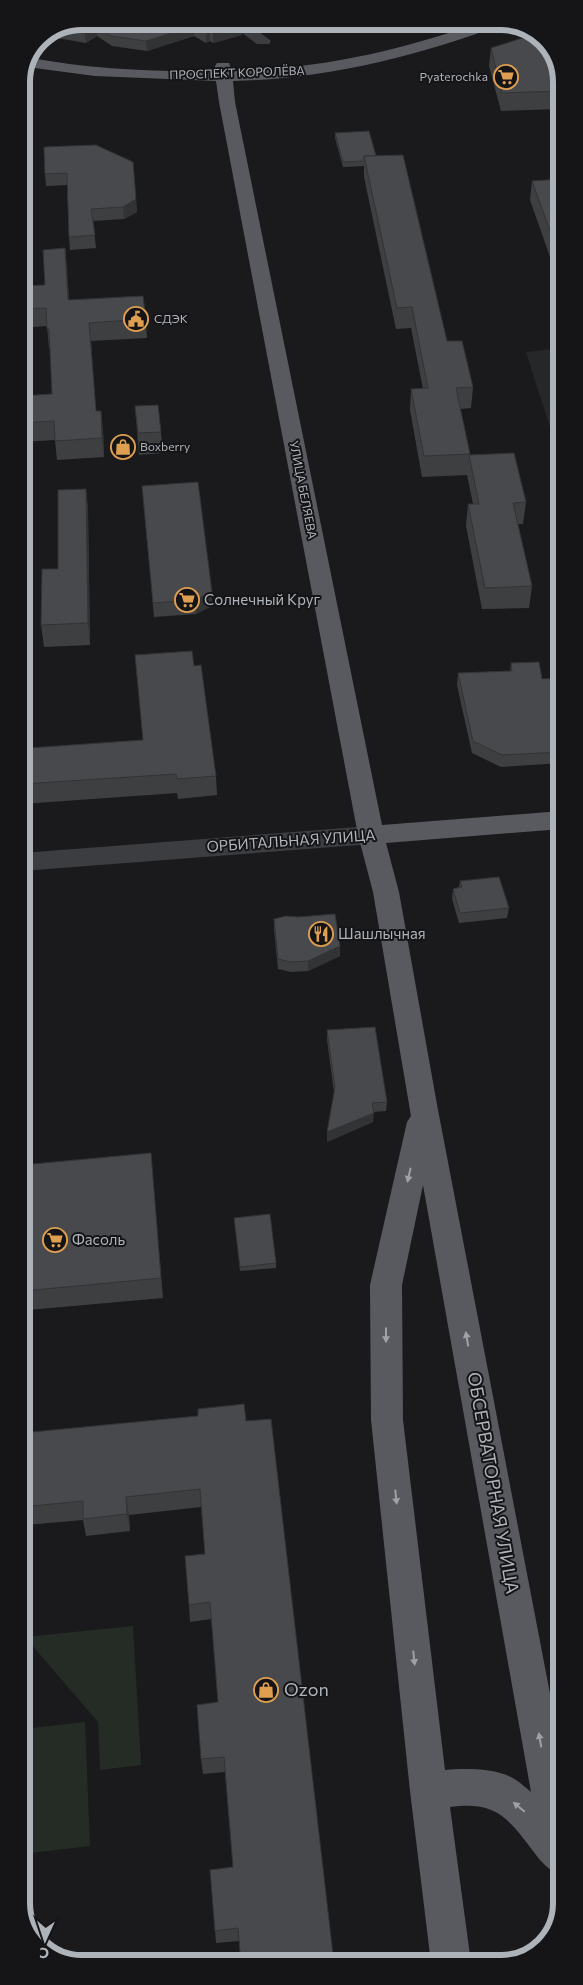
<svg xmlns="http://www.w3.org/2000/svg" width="583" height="1985" font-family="Commissioner,sans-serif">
<rect width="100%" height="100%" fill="#1a1a1c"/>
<path fill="#262729" d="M561,348V462L526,352Z"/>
<g fill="#242c25">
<path d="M133,1626L141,1765L100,1770L98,1722L25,1637Z"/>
<path d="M85,1722L90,1846L22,1854V1729Z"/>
</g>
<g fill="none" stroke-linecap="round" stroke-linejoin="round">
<g fill="#3c3d41" fill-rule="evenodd">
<path d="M226,21H245L271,41L269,44H257Z"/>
<path d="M371,826L380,829L384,835L380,841L371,844L22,871V853Z"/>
</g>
<path fill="#585a5f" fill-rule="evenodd" d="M481,22H503L501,25C414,57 326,79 233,81L235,102L382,825L561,811V829L386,843L399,892L438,1110L562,1756V1876C548,1870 542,1863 533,1851C507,1817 496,1801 450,1807L471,1963H431L410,1791L371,1420L370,1285L407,1122L411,1116L373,892L358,835L219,102L216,81L95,76L27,67L31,58C91,69 154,72 215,71V66L217,63H229L232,71C318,69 400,51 481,22ZM423,1185L531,1792C526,1788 521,1783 516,1780C499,1768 465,1768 445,1770L403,1420L402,1285Z"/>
</g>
<g fill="#3d3f41">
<path d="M82,21H237L242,35L213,43L210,41L206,43L194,36L147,51L112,46L97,36L86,43L45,36Z"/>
<path d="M248,21H289L260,30Z"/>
<path d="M305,22H350L317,30Z"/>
<path d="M491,48L561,70V114H559L557,109L501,111L489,66Z"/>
<path d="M335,133L376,156L447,341L473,387L471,408L460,409L470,455L526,502L523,524H518L532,586L529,608L482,609L466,526L468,504H473L467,475L422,477L410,410L411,389H423L411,328L396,329L364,177V166L343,167L335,138Z"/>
<path d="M44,147L136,199L137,212L124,219L93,221L96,248L70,250L69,237L67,185L46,186L45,174Z"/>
<path d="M561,179V288L530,200L532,181Z"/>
<path d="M65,248L69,300L146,319L147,338L91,341L96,411L103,430L104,457L57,460L55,440L22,442L21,396L52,394L50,348H49L47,326L21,328V286L45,285Z"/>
<path d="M135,406L161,432L163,453L139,455Z"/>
<path d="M142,486L212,606L196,614L154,617Z"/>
<path d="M86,489L88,510L90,645L44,647L41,625L58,569Z"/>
<path d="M511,663L542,679L561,678V763L501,767L472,753L457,685L458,673L510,671Z"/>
<path d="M194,666L216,776L217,795L178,799L177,793L22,804V697L31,716L32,748L143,740Z"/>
<path d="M460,881L509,908L507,918L459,923L452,899L453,889L459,887Z"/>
<path d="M274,919L340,946V956L308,971L291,972L278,969L274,929Z"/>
<path d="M327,1030L387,1102L386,1111L373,1112V1122L327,1142L334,1092L327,1040Z"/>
<path d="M151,1153L163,1298L28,1310L24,1291Z"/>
<path d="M235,1223L276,1263V1268L240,1271Z"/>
<path d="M198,1416L239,1941L216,1943L215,1931L233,1867L225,1772L203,1774L201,1759L218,1702L212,1619L190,1622L189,1605L205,1554L201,1507L129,1515L130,1531L86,1536L83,1520L26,1525L22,1510V1433Z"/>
</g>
<g fill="#323335">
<path d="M260,21H289L260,30Z"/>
<path d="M317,22H350L317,30Z"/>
<path d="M242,25V35L213,43V33Z"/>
<path d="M96,26L97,36L86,43L85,33Z"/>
<path d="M194,26V36L147,51L146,41Z"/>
<path d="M210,31V41L206,43V32Z"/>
<path d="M21,129L23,143L21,144Z"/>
<path d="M136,199L137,212L124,219L123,207Z"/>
<path d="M65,248L67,267L70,319L68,300Z"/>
<path d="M101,411L103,430L104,457L102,438Z"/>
<path d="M86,489L88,510L90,645L88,623Z"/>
<path d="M212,592V606L196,614L195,600Z"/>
<path d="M28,697L31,716L32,768L29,748Z"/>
<path d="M340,946V956L308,971V961Z"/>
<path d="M374,1113L373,1122L327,1142V1132Z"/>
<path d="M126,1497L129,1515L130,1531L127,1514Z"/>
</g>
<g fill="#47494c" stroke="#323335">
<path d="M82,21H237L242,25L213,33L210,31L206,32L194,26L146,41L111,36L96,26L85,33L63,29Z"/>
<path d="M535,34L541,37L561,70V95L559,91L502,93L491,48Z"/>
<path d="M369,131L376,156H364V161L343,162L335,133Z"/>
<path d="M96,145L133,162L136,199L123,207L91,209L95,235L69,237L67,173L45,174L44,147Z"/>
<path d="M403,155L447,341H462L473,387L456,388L470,454L424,456L411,389L428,388L412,307L397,308L364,156Z"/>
<path d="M561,179V261L532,181Z"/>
<path d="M65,248L68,300L143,296L146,319L89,323L96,411H101L102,438L55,441L54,421L21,423V396L52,394L49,329H47L46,308L21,309V286L45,285L43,250Z"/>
<path d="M158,405L161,432L138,433L135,406Z"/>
<path d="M514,453L526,502L513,503L532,586L485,588L468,504H479L469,455Z"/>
<path d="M198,482L212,592L195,600L153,603L142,486Z"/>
<path d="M86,489L88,623L41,625L42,569H58V490Z"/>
<path d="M192,651L194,666L201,665L216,776L177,779L176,774L22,784V697H28L29,748L143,740L135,655Z"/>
<path d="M539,662L542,679L561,678V752L502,755L473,741L458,673L512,671L511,663Z"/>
<path d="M499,877L509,908L460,913L453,889L462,887L460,881Z"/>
<path d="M335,914L340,946L308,961L291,962L278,959L274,919L286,916L298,917Z"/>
<path d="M375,1027L387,1102L372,1103L374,1113L327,1132L335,1087L327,1030Z"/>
<path d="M151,1153L161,1278L24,1291L22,1221V1165Z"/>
<path d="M270,1214L276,1263L240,1267L234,1218Z"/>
<path d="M244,1404L246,1421L271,1419L334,1963H241L238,1928L215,1931L210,1870L233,1867L224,1757L201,1759L197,1705L218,1702L210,1602L189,1605L185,1556L205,1554L200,1489L126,1497L127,1514L83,1519V1501L22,1507V1433L198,1416V1409Z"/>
</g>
<defs><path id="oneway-solid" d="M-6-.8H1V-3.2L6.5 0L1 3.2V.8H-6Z" transform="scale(1.25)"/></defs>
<g fill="#9da1a8">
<use href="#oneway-solid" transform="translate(409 1175) rotate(103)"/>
<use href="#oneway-solid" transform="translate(386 1335) rotate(90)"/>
<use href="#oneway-solid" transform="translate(467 1339) rotate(-100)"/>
<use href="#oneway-solid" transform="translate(396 1497) rotate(84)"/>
<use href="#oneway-solid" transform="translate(414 1658) rotate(84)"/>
<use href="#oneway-solid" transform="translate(540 1740) rotate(-100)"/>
<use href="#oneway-solid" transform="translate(519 1807) rotate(-140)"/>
</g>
<defs>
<symbol id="supermarket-ring" viewBox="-11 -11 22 22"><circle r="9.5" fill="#151517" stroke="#de9f50" stroke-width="1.5"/><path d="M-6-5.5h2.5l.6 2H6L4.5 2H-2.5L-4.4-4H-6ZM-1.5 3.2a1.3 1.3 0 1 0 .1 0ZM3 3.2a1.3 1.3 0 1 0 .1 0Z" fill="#de9f50"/></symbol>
<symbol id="civic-ring" viewBox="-11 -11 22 22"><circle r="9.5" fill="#151517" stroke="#de9f50" stroke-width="1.5"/><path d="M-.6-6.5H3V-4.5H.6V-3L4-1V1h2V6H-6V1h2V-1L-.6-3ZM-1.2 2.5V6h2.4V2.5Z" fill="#de9f50"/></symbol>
<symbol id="shop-ring" viewBox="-11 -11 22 22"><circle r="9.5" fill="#151517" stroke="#de9f50" stroke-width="1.5"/><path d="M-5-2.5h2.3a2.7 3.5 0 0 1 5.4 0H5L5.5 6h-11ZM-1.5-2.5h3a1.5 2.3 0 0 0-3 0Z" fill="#de9f50"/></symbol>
<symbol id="restaurant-ring" viewBox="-11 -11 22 22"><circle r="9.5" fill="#151517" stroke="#de9f50" stroke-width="1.5"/><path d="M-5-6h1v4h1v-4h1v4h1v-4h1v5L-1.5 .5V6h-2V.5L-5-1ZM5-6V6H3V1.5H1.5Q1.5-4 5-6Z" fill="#de9f50"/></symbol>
</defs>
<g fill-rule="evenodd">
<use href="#supermarket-ring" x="492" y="63" width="28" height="28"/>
<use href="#civic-ring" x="122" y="305" width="28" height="28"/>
<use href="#shop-ring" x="109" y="433" width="28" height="28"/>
<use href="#supermarket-ring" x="173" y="586" width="28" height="28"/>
<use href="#restaurant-ring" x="307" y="920" width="28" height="28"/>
<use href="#supermarket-ring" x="41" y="1226" width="28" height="28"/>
<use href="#shop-ring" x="252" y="1676" width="28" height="28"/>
</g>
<g text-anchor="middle" stroke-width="4" stroke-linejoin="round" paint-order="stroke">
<g font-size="12" fill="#aeb3ba" stroke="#151517">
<text transform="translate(237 73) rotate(-2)" y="4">ПРОСПЕКТ КОРОЛЁВА</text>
<text transform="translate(303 490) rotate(79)" y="4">УЛИЦА БЕЛЯЕВА</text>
</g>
<g font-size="12" fill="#aeb3ba" stroke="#151517" text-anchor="start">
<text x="488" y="81" text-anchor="end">Pyaterochka</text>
<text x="154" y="323">СДЭК</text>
<text x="140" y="451">Boxberry</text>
</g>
<g font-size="15" fill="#aeb3ba" stroke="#151517" text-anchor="start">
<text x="204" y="605">Солнечный Круг</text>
<text x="338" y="939">Шашлычная</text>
<text x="72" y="1245">Фасоль</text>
</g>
<g font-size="15" fill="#aeb3ba" stroke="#151517">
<text transform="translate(291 841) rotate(-4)" y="5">ОРБИТАЛЬНАЯ УЛИЦА</text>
</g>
<g font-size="18" fill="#aeb3ba" stroke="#151517">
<text transform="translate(493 1483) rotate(80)" y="6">ОБСЕРВАТОРНАЯ УЛИЦА</text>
</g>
<g font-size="18" fill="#aeb3ba" stroke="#151517" text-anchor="start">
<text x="284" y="1696">Ozon</text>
</g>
</g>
<path d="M0 0H583V1985H0ZM82 30H501A52 52 0 0 1 553 82V1903A52 52 0 0 1 501 1955H82A52 52 0 0 1 30 1903V82A52 52 0 0 1 82 30Z" fill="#151517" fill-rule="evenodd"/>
<path fill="none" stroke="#aeb3ba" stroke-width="6" d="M82 30H501A52 52 0 0 1 553 82V1903A52 52 0 0 1 501 1955H82A52 52 0 0 1 30 1903V82A52 52 0 0 1 82 30Z"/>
<g transform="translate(45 1940) rotate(183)" stroke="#151517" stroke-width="4" paint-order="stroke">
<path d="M0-4L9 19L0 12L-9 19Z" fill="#aeb3ba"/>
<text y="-8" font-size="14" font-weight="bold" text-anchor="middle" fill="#aeb3ba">С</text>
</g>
</svg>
